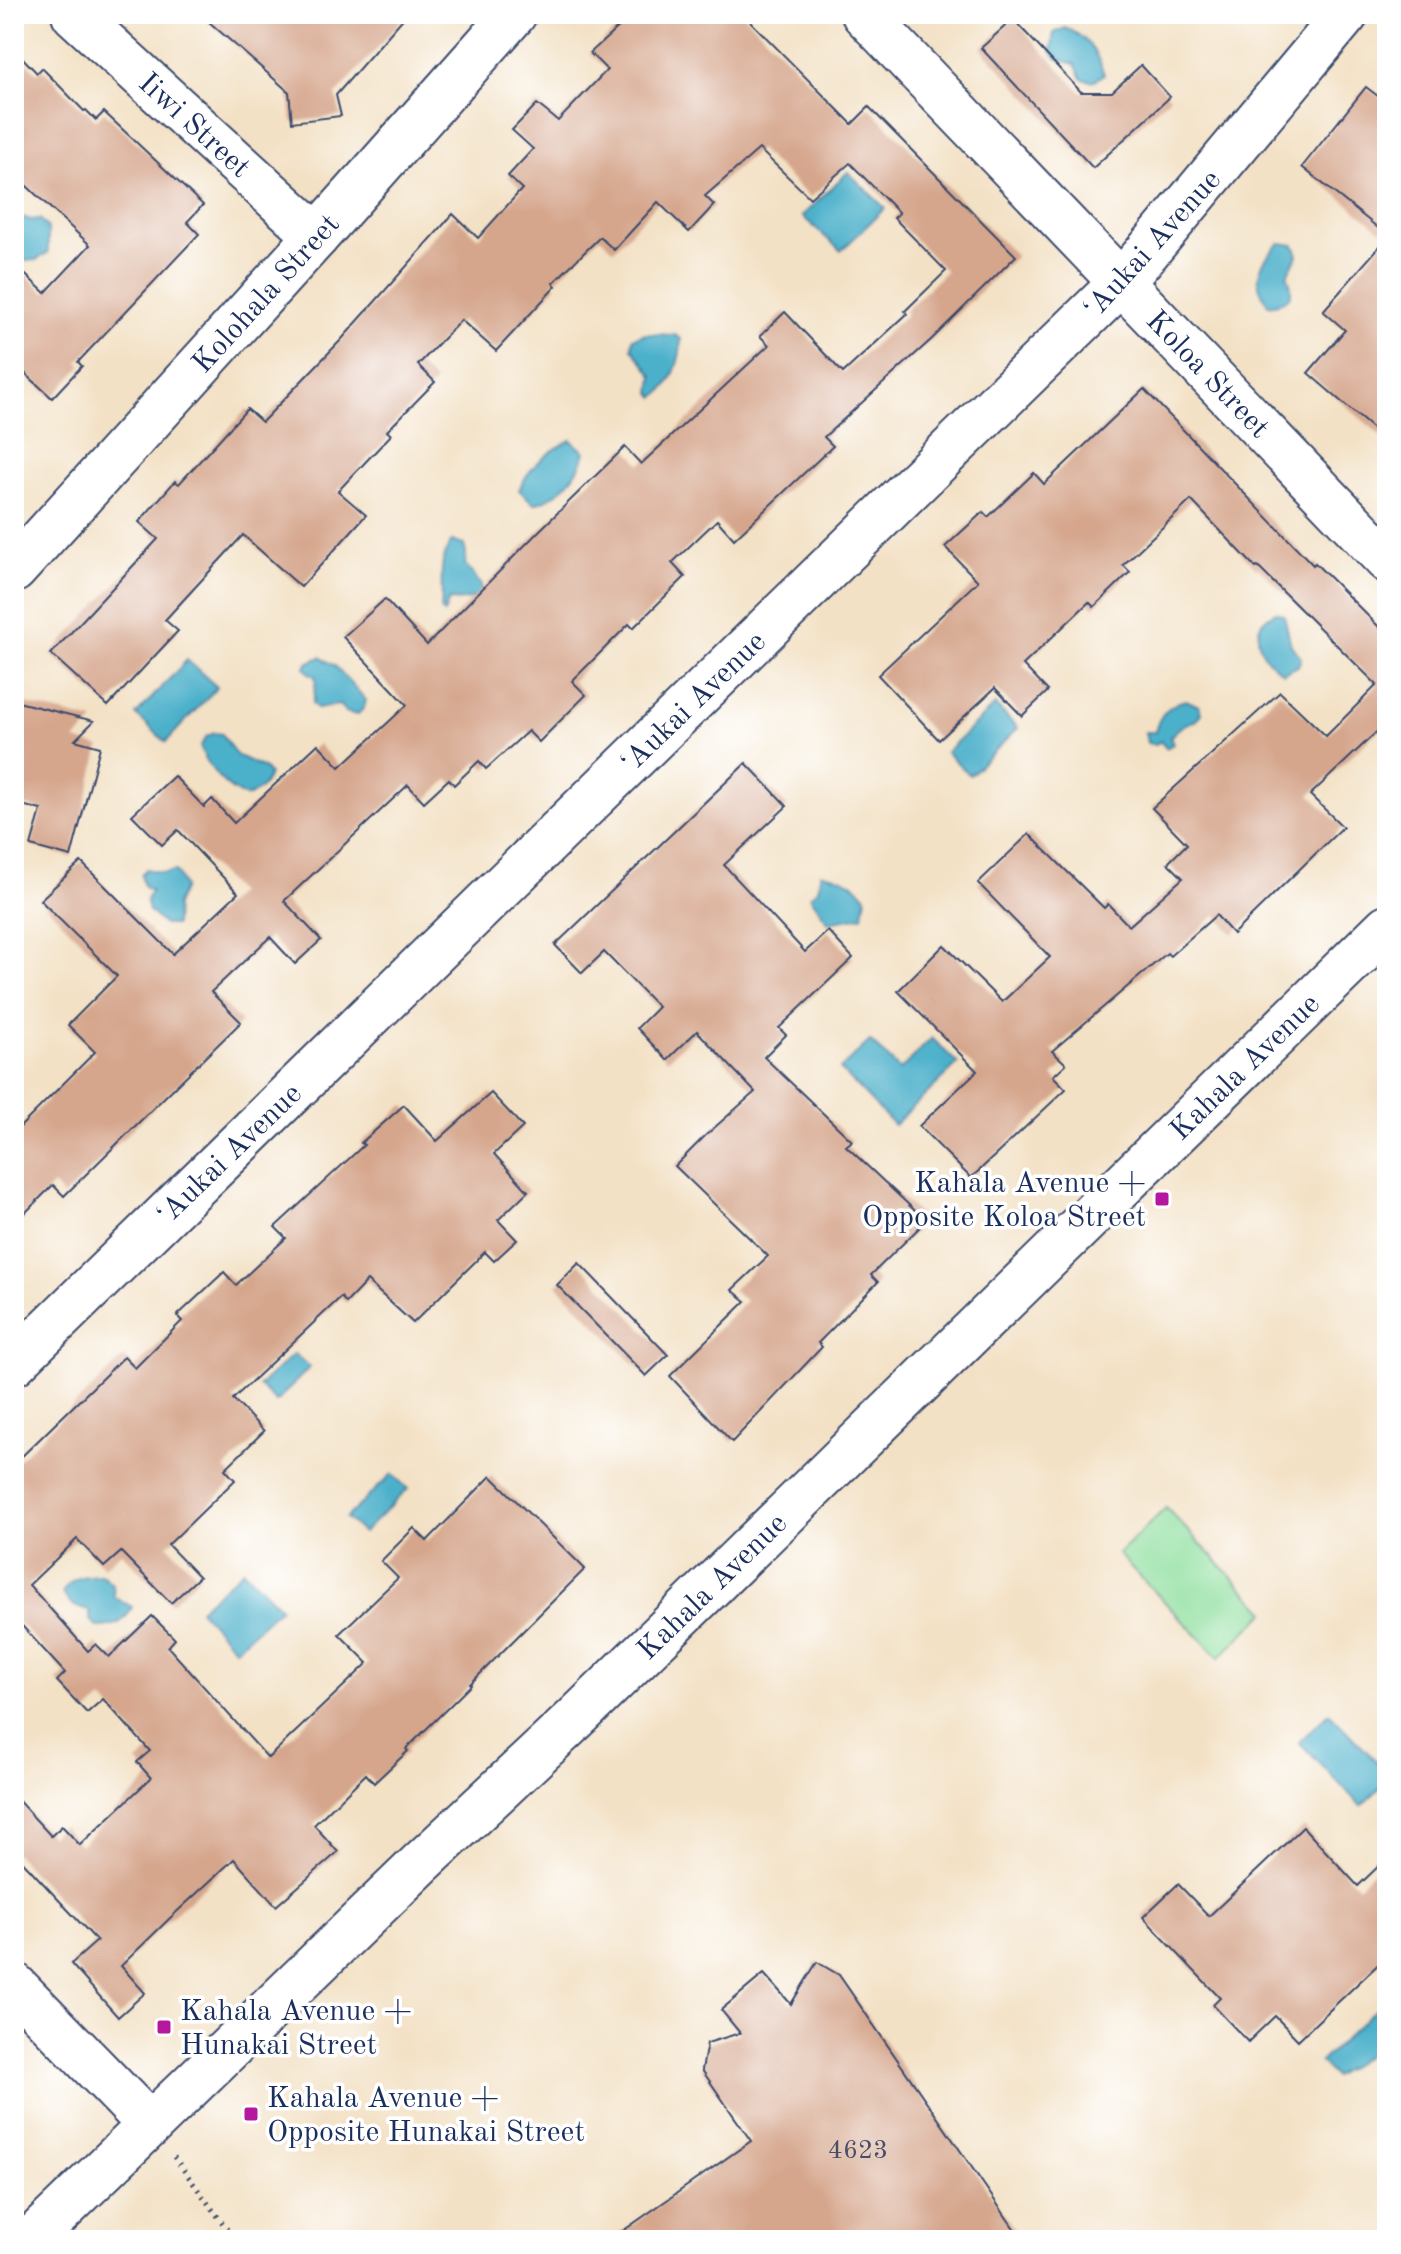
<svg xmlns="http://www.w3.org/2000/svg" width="1401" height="2254" font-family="'Old Standard TT',serif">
<rect width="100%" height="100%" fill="#fff"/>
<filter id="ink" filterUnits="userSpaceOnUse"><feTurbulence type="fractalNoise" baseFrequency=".0125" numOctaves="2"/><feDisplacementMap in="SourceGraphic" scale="16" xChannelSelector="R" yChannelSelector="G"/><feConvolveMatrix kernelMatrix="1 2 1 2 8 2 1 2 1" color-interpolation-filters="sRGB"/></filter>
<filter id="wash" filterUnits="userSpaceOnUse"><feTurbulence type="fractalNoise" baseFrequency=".006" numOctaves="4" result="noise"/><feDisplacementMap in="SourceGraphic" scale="32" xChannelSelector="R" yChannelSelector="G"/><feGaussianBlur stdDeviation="1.8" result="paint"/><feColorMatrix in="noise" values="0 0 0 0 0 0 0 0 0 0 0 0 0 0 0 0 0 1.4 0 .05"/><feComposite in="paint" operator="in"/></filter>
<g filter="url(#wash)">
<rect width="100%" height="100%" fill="#f3e1c5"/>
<path fill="#8fdf9f" stroke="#55877e" stroke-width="2" d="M1166,1508L1266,1612L1219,1658L1118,1554Z"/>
<g fill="#4bb0ca" stroke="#337094" stroke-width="2">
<path d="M1065,28C1087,36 1097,52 1104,74C1096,81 1092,82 1082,79L1075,64L1057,59L1051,51L1054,33Z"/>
<path d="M848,172L885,208L841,251L802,216Z"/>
<path d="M14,214L31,220L40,219L48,228V253L36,260L25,261L15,253L20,241L14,235Z"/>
<path d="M1280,243L1294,245L1298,255L1287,275C1297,297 1289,302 1268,305C1265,299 1260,292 1259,285C1256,269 1269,253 1280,243Z"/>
<path d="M645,334L675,335L681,339C681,358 673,386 655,397L651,393L653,376L632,348L633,338Z"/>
<path d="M571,440L585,452C579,476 558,498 534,504L519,490C529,466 549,451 571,440Z"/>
<path d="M452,541L464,545L466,553L465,564L481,585L480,594C469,601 461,601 449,600L444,613L441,611C444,584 436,563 452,541Z"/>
<path d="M1276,612L1284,615L1291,645L1301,658L1298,666L1283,673C1260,658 1244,628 1276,612Z"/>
<path d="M321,657L335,666L366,700L364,708L357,715L346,712L339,705L317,708L313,704L316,679L314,675L309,673L305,668L307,663Z"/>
<path d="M187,660L217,687L166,742L136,715Z"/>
<path d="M1186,700L1199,706L1201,713L1197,720C1185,723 1178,728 1170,737L1173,744L1166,748L1160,741L1155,745L1147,743L1145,732H1155C1159,715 1168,704 1186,700Z"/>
<path d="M995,705L1018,728L970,775L946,752Z"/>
<path d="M214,733L222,734L236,755L264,768L269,774C265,787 258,791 247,797C225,790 208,767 200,747L206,737Z"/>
<path d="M146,869L163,873L176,871L184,887L176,905L175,925H164L149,911L146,900L151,891L144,887L141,875Z"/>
<path d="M821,873C841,876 853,880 866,896L863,916L828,922L810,896L818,889Z"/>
<path d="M932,1038L958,1064L894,1125L840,1069L870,1041L900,1070Z"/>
<path d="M294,1354L310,1367L276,1402L259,1386Z"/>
<path d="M392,1474L408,1489L363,1533L346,1518Z"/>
<path d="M243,1570L280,1608L235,1649L199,1609Z"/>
<path d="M102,1575L113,1585L114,1597L132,1607C125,1623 114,1627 97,1627L90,1620V1613L87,1609C75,1609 69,1603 62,1593C73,1576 82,1576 102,1575Z"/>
<path d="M1329,1713L1387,1772V1781L1361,1806L1299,1742Z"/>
<path d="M1387,1998V2042L1334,2077L1320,2062Z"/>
</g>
<g id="blocks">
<g fill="#d5a68c">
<path d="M200,14H407L336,95L341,116L292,122L289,92Z"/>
<path d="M633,14H743L852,124L869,107L1016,256L932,339L824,437L833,446L734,539L717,520L672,563L685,577L633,628L629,624L572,681L586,695L539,742L528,731L486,769L479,761L454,785L449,779L424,802L408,785L284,901L321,940L295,964L270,937L211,992L241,1022L64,1196L53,1185L14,1224V1133L95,1052L68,1025L117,976L40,900L81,862L173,954L238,893L178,830L162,845L132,815L174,776L204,807L212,799L234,823L318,744L340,767L407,705L343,637L385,599L427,645L539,531L625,447L641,464L769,345L760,336L785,312L843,373L907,314L905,311L946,271L894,218L899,213L850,163L810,198L759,149L705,196L714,205L689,232L658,202L614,250L600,237L553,283L556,286L496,351L461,320L418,365L435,382L387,431L391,435L338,491L366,515L301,587L243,535L165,620L178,631L108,706L51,654L158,539L139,522L175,481L179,484L247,409L262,422L341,340L453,214L478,238L522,189L508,176L533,149L512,130L537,104L558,121L607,70L590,53Z"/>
<path d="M1013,19L1081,92H1112L1141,65L1170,97L1093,168L981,48Z"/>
<path d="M14,49L37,73L42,68L84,111L86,110L96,120L104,112L203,205L187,222L199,234L78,362L82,366L52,398L14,363V264L45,293L90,245L14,174Z"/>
<path d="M1366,87L1387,103V235L1302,167Z"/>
<path d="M1387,238V441L1308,373L1345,330L1323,311Z"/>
<path d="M1144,389L1313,565L1315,563L1387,635V722L1310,795L1343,827L1233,934L1216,915L1170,956L1167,953L1052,1051L1066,1064L1053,1076L1066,1089L971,1178L919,1126L977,1071L898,991L944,945L1002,1002L1050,957L978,883L1029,834L1104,908L1108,904L1129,926L1183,878L1168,863L1187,844L1152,808L1280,692L1326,736L1377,685L1258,567L1256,568L1191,500L1123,565L1130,572L1094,607L1089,602L1023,665L1048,691L1022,716L995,688L939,740L878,675L978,581L945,547L983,512L988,517L1034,473L1044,484Z"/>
<path d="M14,701L94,721L75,740L100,747L71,857L31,846L41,810L14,803Z"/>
<path d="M746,763L787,806L724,865L805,952L828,931L853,958L779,1028L786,1035L764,1057L852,1141L846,1146L926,1221L871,1275L878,1282L818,1343L822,1347L732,1442L670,1376L746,1301L732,1290L768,1256L675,1166L706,1135L755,1092L697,1031L667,1060L637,1028L658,1007L604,952L582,973L555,945Z"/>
<path d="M491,1093L523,1127L494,1154L528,1191L498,1220L517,1240L494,1261L485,1252L413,1323L367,1281L346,1303L341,1297L233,1399L264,1431L225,1469L235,1480L168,1545L199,1577L171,1603L121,1552L104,1567L77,1539L29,1585L88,1651L96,1644L109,1657L152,1616L175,1639L168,1647L268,1758L368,1663L339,1634L398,1578L381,1561L414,1528L427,1541L491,1476L585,1569L470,1684L471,1685L406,1749L408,1751L374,1783L366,1774L314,1825L338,1852L276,1906L234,1859L169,1919L121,1966L145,1993L118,2017L71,1964L97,1941L14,1852V1796L51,1836L62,1826L80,1845L151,1778L137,1762L150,1751L103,1699L87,1713L57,1681L65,1673L14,1617V1464L124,1357L135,1368L182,1321L177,1316L224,1272L236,1285L286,1238L275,1227L364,1145L361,1143L404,1105L437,1141Z"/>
<path d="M579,1263L668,1355L646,1376L557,1285Z"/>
<path d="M1303,1827L1358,1886L1387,1858V1956L1298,2040L1275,2016L1248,2042L1213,2005L1220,1998L1143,1917L1178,1884L1209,1916Z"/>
<path d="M817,1962L839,1975L1022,2240H610L751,2141L702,2070L707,2043L740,2033L721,2010L764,1974L791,2004Z"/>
</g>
</g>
</g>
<g filter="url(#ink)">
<use href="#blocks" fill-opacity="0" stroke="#3b4a6d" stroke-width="2"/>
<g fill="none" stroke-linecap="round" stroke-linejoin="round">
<defs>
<g id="minor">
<path id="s1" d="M74,14L317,236"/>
<path id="s2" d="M864,14L1387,560"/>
<path id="s3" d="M14,570L317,236L514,14"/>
<path d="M14,1363L1122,282L1346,14"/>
<path d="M14,1985L150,2125"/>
<path id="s4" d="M31,2240L422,1862L574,1720L1387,927"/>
</g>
</defs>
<use href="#minor" stroke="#3b4a6d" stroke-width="48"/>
<path stroke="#3b4a6d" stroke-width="5" stroke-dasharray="2 6" stroke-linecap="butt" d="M174,2157L235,2240"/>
<use href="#minor" stroke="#fff" stroke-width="44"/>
</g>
</g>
<g fill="#b5179e" stroke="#fff" stroke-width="3">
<rect x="1154" y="1191" width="16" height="16" rx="4"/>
<rect x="156" y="2019" width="16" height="16" rx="4"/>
<rect x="243" y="2106" width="16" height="16" rx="4"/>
</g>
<g text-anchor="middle" stroke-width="7" stroke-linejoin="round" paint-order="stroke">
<g font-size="26" fill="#4a4d6a">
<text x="858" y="2158">4623</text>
</g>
<g font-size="30" fill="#1b2f5e" stroke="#fff">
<text dy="10" stroke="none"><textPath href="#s1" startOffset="164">Iiwi Street</textPath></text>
<text transform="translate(1152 243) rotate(-48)" y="10">ʻAukai Avenue</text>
<text dy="10" stroke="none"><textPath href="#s3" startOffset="374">Kolohala Street</textPath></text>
<text dy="10" stroke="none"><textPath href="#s2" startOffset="498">Koloa Street</textPath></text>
<text transform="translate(693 701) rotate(-44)" y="10">ʻAukai Avenue</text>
<text dy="10" stroke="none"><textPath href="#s4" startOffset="1688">Kahala Avenue</textPath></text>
<text transform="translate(229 1153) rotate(-44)" y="10">ʻAukai Avenue</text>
<text dy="10" stroke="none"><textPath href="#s4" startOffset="944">Kahala Avenue</textPath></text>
</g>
<g font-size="30" fill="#1b2f5e" stroke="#fff" text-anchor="start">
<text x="1146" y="1192" text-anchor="end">Kahala Avenue +<tspan x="1146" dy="34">Opposite Koloa Street</tspan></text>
<text x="180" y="2020">Kahala Avenue +<tspan x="180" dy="34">Hunakai Street</tspan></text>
<text x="267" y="2107">Kahala Avenue +<tspan x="267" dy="34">Opposite Hunakai Street</tspan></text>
</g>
</g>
<rect width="1401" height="2254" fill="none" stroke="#fff" stroke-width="48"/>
</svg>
